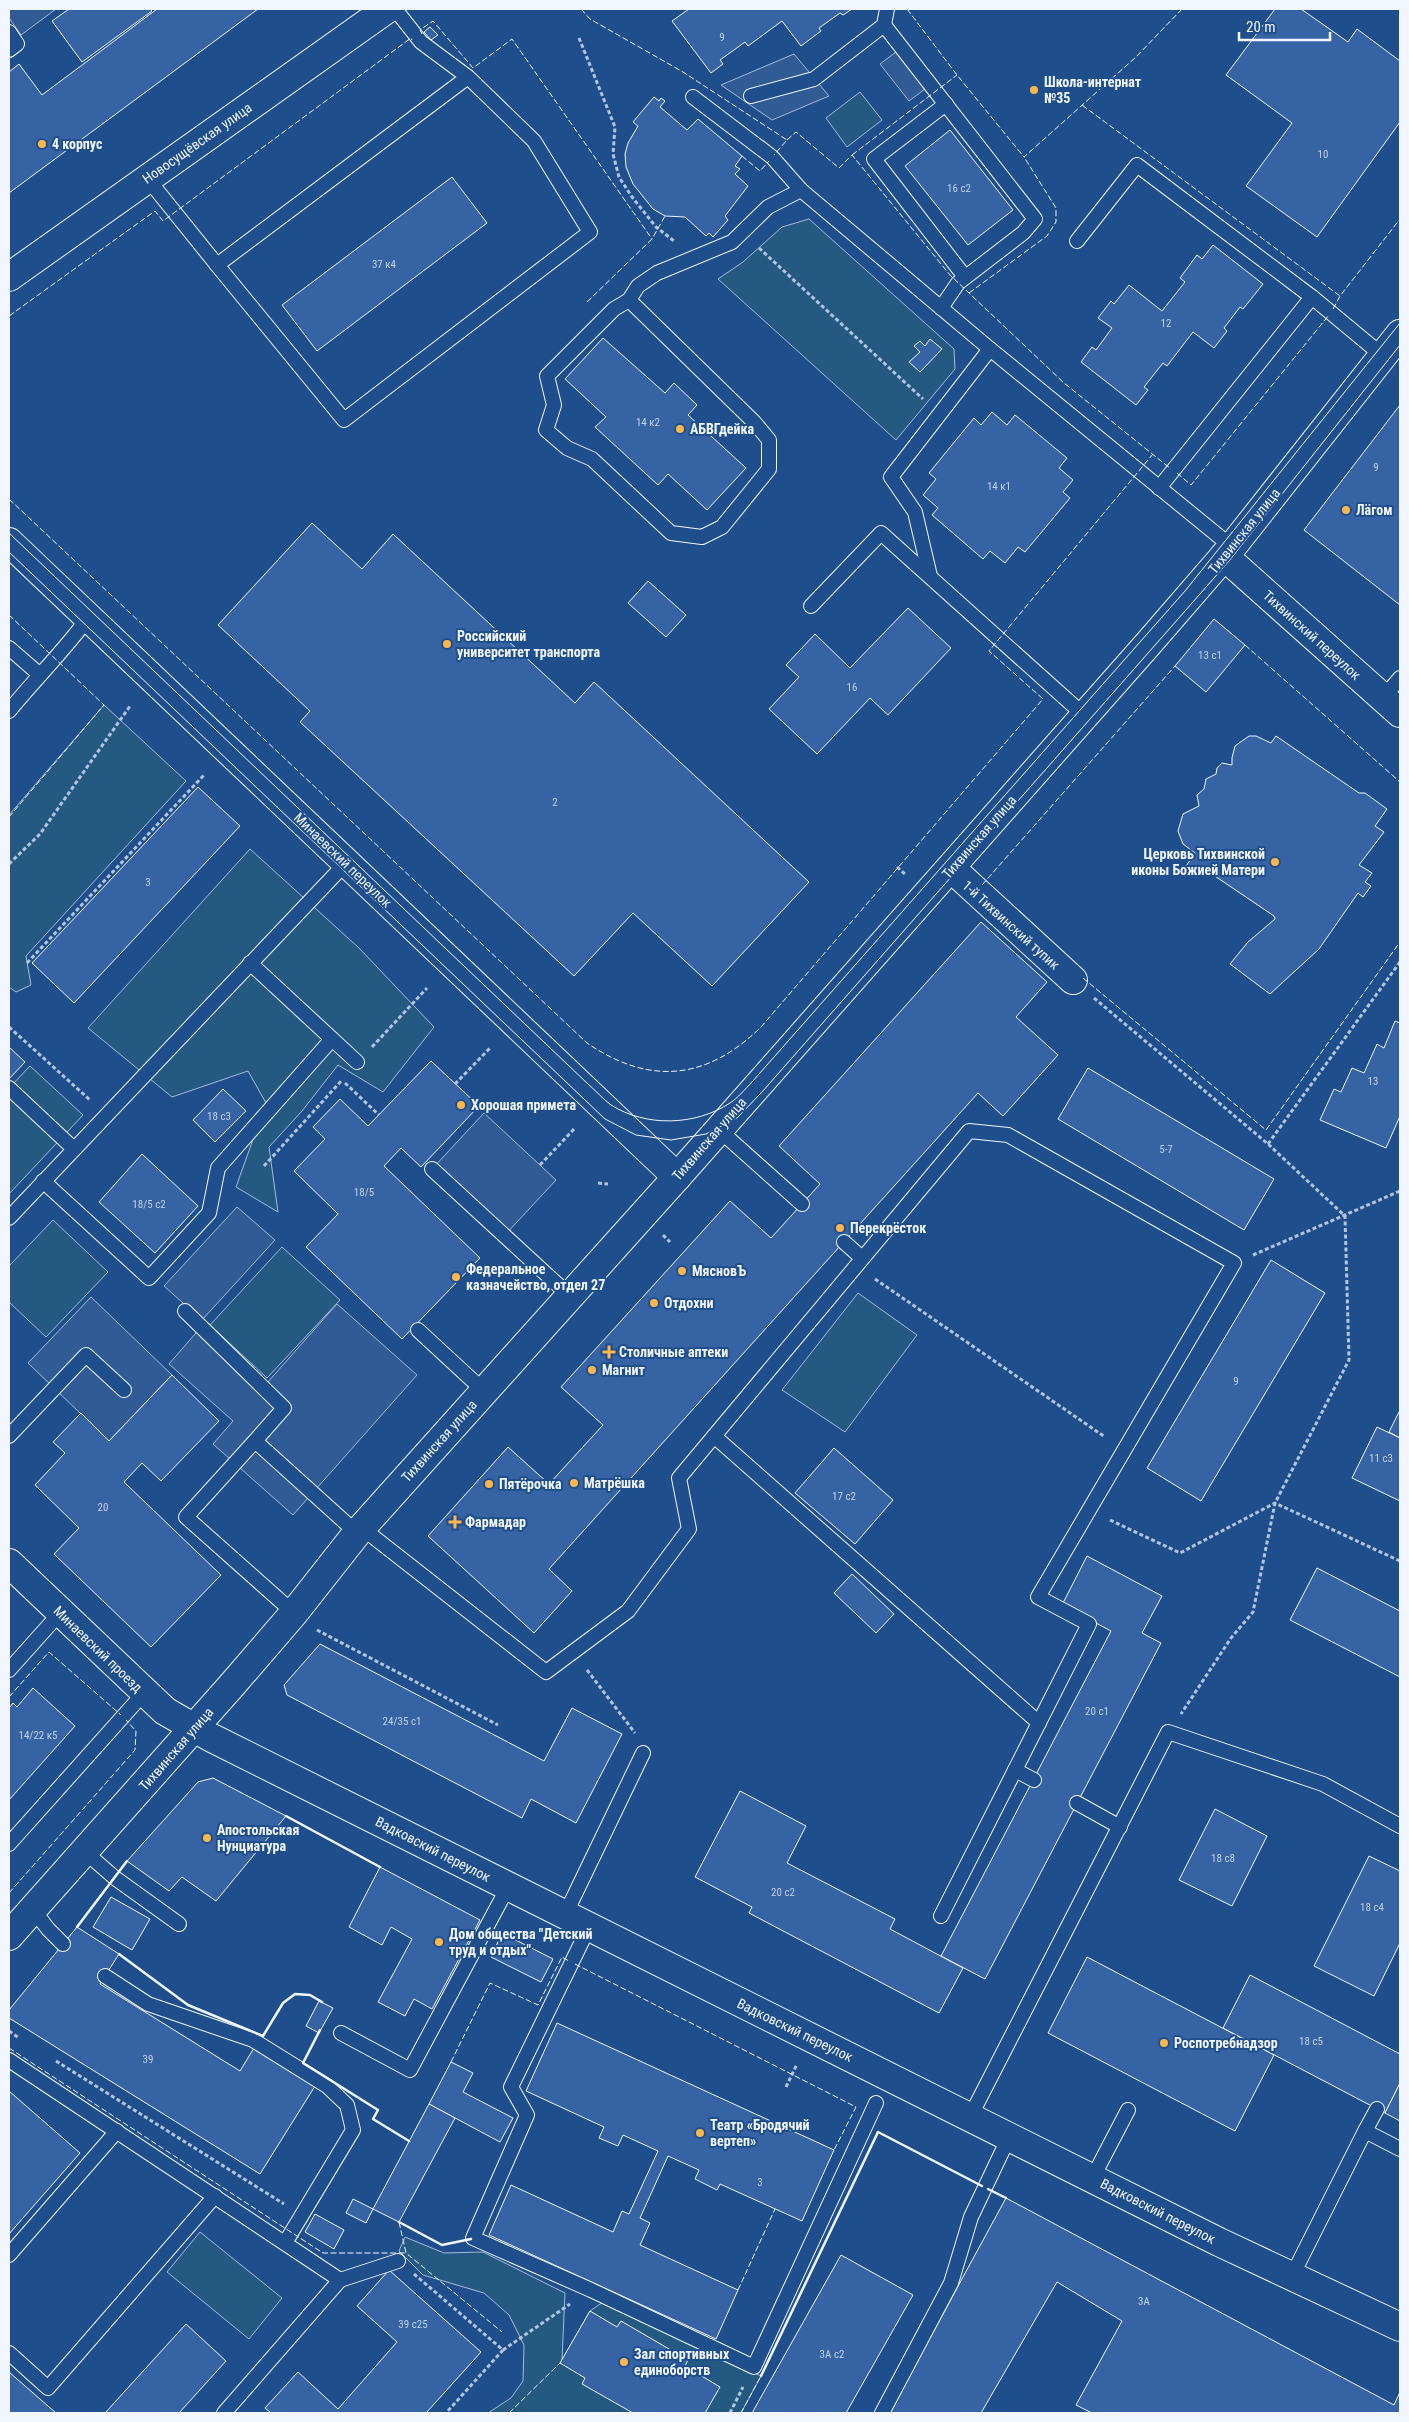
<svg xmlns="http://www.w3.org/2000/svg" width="1409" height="2422" font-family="'Roboto Condensed',sans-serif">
<rect width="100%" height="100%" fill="#1f4e8c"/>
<g fill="#245a82" stroke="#a8bbd7">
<path d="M860,92L882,120L847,147L826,118Z"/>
<path d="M809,219L954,349L955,369L896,440L718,279L743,262L782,227Z"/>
<path d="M104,705L186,781L26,956L31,985L16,992L9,987V815Z"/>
<path d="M250,849L359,948L434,1027L383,1092L338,1065L302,1111L269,1147L278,1212L236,1187L266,1103L248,1071L172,1097L88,1028Z"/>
<path d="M30,1066L83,1115L9,1194V1088Z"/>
<path d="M53,1220L108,1272L46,1337L9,1302V1266Z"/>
<path d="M282,1247L340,1300L267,1378L210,1325Z"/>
<path d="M858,1293L917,1335L845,1432L782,1390Z"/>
<path d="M200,2232L282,2298L249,2339L167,2272Z"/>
<path d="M405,2237L444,2253L483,2252L565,2293L562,2360L590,2311L603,2302L761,2376L741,2413H488L511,2398L523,2381L524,2345L509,2315L484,2293L423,2275L399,2251Z"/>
</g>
<g fill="#305b95" stroke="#a8bbd7">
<path d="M9,9H56L21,35L9,18Z"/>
<path d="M900,49L929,86L909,101L880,64Z"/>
<path d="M794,54L829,96L772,120L721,85Z"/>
<path d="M484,1113L556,1180L504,1236L432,1169Z"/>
<path d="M237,1207L275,1240L202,1320L164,1286Z"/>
<path d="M91,1297L172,1375L109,1441L28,1363Z"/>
<path d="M337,1304L417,1375L293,1515L213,1444L233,1421L169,1364L202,1326L267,1383Z"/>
</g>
<g fill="#3563a3" stroke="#f2f6ff">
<path d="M69,9H150L152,11L82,62L52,21Z"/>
<path d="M157,9H258L9,193V72L19,64L42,95Z"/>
<path d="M689,9H852L843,15L840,13L819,28L821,31L801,46L782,21L748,46L745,42L720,60L723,64L711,73L672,21Z"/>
<path d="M1275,9H1301L1348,42L1357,29L1400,61V122L1317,237L1246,186L1292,123L1226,75Z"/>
<path d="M430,27L438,35L431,40L424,32Z"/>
<path d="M654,97L659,101L661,98L665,101L660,107L687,130L698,119L742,156L735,166L740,169L735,174L748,186L725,216L728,220L713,237L709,233L706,236L685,217L665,216L653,209L633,184L626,167L625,154L628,143L638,126L633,122Z"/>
<path d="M950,130L1013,210L968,245L905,166Z"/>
<path d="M452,177L487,223L317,351L282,305Z"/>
<path d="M1213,245L1263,284L1243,309L1240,307L1224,328L1227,331L1214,348L1193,332L1167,366L1163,363L1144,387L1148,390L1136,405L1081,362L1092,347L1096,350L1112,328L1098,318L1111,301L1114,304L1129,285L1162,311L1185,282L1180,278L1197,255L1202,259Z"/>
<path d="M603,338L665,393L674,383L697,405L688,415L746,468L707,510L668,474L658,485L595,427L606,417L565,379Z"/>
<path d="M930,339L942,349L920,372L909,362L920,352L914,346L920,341L925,346Z"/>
<path d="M1400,405V605L1304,530Z"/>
<path d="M992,412L1007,425L1015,415L1067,458L1059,468L1073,480L1063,492L1070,498L1025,552L1018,547L1005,563L990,551L983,559L932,515L938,508L923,495L936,479L929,473L974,418L981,425Z"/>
<path d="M312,523L362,569L393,534L575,703L594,682L809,882L712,986L633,913L574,976L300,722L310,711L218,625Z"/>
<path d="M648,581L686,615L666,637L628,603Z"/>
<path d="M908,608L951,648L888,715L870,698L817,754L769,709L799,677L786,665L815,634L850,668Z"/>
<path d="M1214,619L1245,645L1206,692L1175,666Z"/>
<path d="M1249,736H1256L1271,743L1276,736L1359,793H1365L1387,809L1375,826L1384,832L1359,865L1372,873L1365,882L1371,886L1363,897L1358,893L1319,949L1270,994L1230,964L1248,942L1275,919L1274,916L1203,868L1198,875L1186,866L1195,853L1183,844L1178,831L1183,814L1199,806L1197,795L1204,789L1206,779L1216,774L1217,768L1222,763L1232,765V758L1235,746Z"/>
<path d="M198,787L240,826L74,1003L32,963Z"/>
<path d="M981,922L1047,982L1016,1017L1058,1055L1003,1116L978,1093L549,1569L572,1591L534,1633L428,1536L508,1447L549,1484L603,1425L561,1387L730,1201L771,1238L820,1184L779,1146Z"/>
<path d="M1395,1021L1400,1023V1116L1386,1148L1320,1120L1334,1089L1341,1092L1352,1068L1364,1073L1377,1044L1384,1048Z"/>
<path d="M9,1047L25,1062L9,1079Z"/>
<path d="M431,1061L479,1106L421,1167L401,1148L384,1166L480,1258L402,1339L306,1247L338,1214L294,1171L325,1139L313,1127L340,1099L368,1126Z"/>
<path d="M1088,1068L1274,1179L1244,1230L1058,1119Z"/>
<path d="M223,1089L246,1111L215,1142L193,1120Z"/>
<path d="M142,1154L198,1206L155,1253L99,1202Z"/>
<path d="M1271,1260L1325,1293L1201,1501L1147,1468Z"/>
<path d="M172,1375L219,1421L161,1481L142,1463L124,1482L221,1575L151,1647L54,1554L79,1528L35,1485L65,1453L53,1442L81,1413L109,1441Z"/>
<path d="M1400,1410V1438L1389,1432Z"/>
<path d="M1377,1427L1400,1438V1501L1352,1478Z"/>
<path d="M834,1448L893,1500L855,1544L795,1493Z"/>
<path d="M1087,1556L1162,1596L1142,1633L1161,1643L985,1979L941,1956L1111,1631L1062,1605Z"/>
<path d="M1317,1568L1400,1611V1677L1290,1620Z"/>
<path d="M852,1574L894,1614L876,1633L834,1593Z"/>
<path d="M320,1644L544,1761L572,1708L622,1734L576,1823L531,1799L522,1818L287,1695L284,1685Z"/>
<path d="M33,1688L75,1726L9,1800V1708L13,1703L17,1707Z"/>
<path d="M213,1778L286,1816L216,1901L182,1877L169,1891L127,1861L198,1782Z"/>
<path d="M740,1791L806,1826L787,1863L895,1919L890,1929L963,1968L939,2013L749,1913L752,1907L695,1877Z"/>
<path d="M1215,1809L1267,1836L1232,1906L1179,1880Z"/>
<path d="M1369,1856L1400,1871V1943L1374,1996L1314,1966Z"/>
<path d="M380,1867L480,1920L432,2009L414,1999L405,2016L378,2002L412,1939L391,1927L382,1945L349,1927Z"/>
<path d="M111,1897L150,1919L132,1950L93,1927Z"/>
<path d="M77,1927L119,1954L100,1984L240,2071L254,2048L315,2086L260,2174L9,2018V2010Z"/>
<path d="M502,1933L553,1959L541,1982L491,1957Z"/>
<path d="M1087,1957L1274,2055L1235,2131L1048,2033Z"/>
<path d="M1250,1975L1400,2054V2083L1385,2113L1223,2028Z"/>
<path d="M319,2001L333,2008L319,2033L306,2026Z"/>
<path d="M557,2023L834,2150L802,2221L720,2184L717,2190L695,2179L699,2170L668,2156L640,2218L650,2223L640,2245L738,2290L716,2339L489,2235L511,2185L613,2232L622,2211L629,2214L658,2151L623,2135L618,2146L599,2138L604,2127L526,2091Z"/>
<path d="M451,2062L473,2073L463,2092L513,2118L500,2142L429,2104Z"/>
<path d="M1400,2083V2121L1385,2113Z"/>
<path d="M9,2091L80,2153L9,2234Z"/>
<path d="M429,2104L455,2118L399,2222L373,2209Z"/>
<path d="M1006,2198L1394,2405L1400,2392V2413H1092L1076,2405L1122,2321L1057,2282L981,2413H889Z"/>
<path d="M353,2199L373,2209L366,2223L346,2213Z"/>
<path d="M315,2214L344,2230L334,2249L305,2232Z"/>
<path d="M841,2255L913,2295L846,2413H752Z"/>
<path d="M389,2270L481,2352L426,2413H271L265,2408L298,2372L338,2409L397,2342L357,2306Z"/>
<path d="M590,2311L617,2327L621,2321L688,2360L685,2366L720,2387L705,2413H633L582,2384L585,2378L560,2363Z"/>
<path d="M186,2324L226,2361L179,2413H105Z"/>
<path d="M9,2372L56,2413H9Z"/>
</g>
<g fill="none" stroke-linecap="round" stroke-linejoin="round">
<defs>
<g id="service">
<path d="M395,9L421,42L468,77L534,141L590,232L344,420L217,265L468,77"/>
<path d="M884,25L887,9"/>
<path d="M9,32L17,44L9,50"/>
<path d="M751,96L814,79L884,25L1035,219L1023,233L958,283L941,308"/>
<path d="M693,97L772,157L801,190"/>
<path d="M946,104L874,159L965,277"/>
<path d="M147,178L217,265"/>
<path d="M1077,241L1137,165L1312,297L1383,356"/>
<path d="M629,300L754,422L769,440V469L722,527L702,537L671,533L592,459L567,448L546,430L554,405L547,376L614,309L629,300L638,286L657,273L732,242L768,207L801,190L990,349L1232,547"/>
<path d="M1159,488L1312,297"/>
<path d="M930,576L915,512L891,477L990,349"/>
<path d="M811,606L881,533L1085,716"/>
<path d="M9,648L39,674"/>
<path d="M1383,698L1400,678"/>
<path d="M9,711C35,679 64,651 88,618"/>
<path d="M250,963L357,1062"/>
<path d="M9,1088L74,1149"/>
<path d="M718,1129L802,1204"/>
<path d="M432,1169L570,1296"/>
<path d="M43,1181L149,1278L209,1213L218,1168L332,1039"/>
<path d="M9,1218L346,863"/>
<path d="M844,1242L862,1258"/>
<path d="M185,1311L284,1408L255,1441"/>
<path d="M418,1330L484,1391"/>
<path d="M9,1436L86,1355L124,1390"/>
<path d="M714,1436L1039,1723"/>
<path d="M362,1528L546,1672L628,1611L689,1529L679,1478L969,1131L1008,1135L1234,1263L1038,1597L1089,1624L941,1916"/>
<path d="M294,1613L186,1517L255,1441L357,1533"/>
<path d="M9,1670L60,1613"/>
<path d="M1015,1770L1034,1780"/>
<path d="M1077,1803L1120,1827"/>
<path d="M9,1844L144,1693"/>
<path d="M84,1851L115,1878L179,1924"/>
<path d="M33,1909L48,1929L63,1944"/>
<path d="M565,1915L643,1753"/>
<path d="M589,1927L511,2087L527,2115L473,2238L591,2290L754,2367L876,2103"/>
<path d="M105,1976L148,2004L253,2040L327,2086L347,2105L353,2130L285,2243"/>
<path d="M341,2033L410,2070L508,1887"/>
<path d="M9,2060L340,2280L398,2261"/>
<path d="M970,2117L1168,1732L1323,1784L1400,1826"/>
<path d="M1365,2131L1377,2109"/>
<path d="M1092,2179L1128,2110"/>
<path d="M9,2255L117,2131"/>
<path d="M1292,2276L1365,2131L1400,2149"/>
<path d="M9,2353L48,2388L215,2196"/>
<path d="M224,2413L340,2280"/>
<path d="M882,2413L951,2283L971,2217L1009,2137"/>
</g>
<g id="minor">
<path d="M9,277L387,9"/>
<path d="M9,542L677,1177"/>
<path d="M1224,556L1400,713"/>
<path d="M951,868L1073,980"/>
<path d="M9,1563L165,1711L210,1737L1219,2242L1400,2327"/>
</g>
<path id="tertiary" d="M9,1936L232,1685L294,1613L357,1533L677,1177L1148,644L1232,547L1400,334"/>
</defs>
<use href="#service" stroke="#f2f6ff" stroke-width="16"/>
<use href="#minor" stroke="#f2f6ff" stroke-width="30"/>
<use href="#tertiary" stroke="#f2f6ff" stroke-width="30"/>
<g stroke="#b3c4dc" stroke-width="3" stroke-dasharray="4 2.5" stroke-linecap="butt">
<path d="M579,38L615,127L613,154L619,177L632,197L656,227L674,241"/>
<path d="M759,248L923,399"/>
<path d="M9,864L40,834L130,706"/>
<path d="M897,867L906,875"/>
<path d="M27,963L204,775"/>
<path d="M1094,998L1268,1144L1345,1216L1349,1360L1275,1503L1253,1612L1231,1638L1181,1714"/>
<path d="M9,1027L90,1100"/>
<path d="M372,1047L427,988"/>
<path d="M345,1083L379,1115"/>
<path d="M455,1084L491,1047"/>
<path d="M1268,1144L1400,962"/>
<path d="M540,1165L575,1128"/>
<path d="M264,1166L342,1080"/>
<path d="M598,1183L608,1184"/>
<path d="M663,1235L670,1242"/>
<path d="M1253,1255L1400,1191"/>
<path d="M875,1279L1105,1437"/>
<path d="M1110,1520L1180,1553L1275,1503L1400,1561"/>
<path d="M317,1630L498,1725"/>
<path d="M587,1670L635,1733"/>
<path d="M9,2031L19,2038"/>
<path d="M56,2061L284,2204"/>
<path d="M786,2087L797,2064"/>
<path d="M414,2274L503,2350L446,2413"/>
<path d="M503,2350L570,2304"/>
<path d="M730,2413L743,2387"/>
</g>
<use href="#service" stroke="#1f4e8c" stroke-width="14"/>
<use href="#minor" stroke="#1f4e8c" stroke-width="28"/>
<use href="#tertiary" stroke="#1f4e8c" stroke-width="28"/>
<g stroke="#f2f6ff" stroke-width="1">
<path d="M9,533L588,1084C596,1091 603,1099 611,1105C646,1127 695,1126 730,1103C738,1098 745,1089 752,1082L1185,591L1400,323"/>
<path d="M9,552L605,1119L636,1135L671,1140L706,1134L737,1118L762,1092L1229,561L1400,345"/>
</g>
<g stroke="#f2f6ff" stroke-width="1" stroke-dasharray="6 2.5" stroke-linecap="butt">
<path d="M581,9L590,19L683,72L787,140L774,155"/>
<path d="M907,9L957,75L1024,157L1136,57L1182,9"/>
<path d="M422,34L420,30L433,21L473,68L512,39L652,239"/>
<path d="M1082,105L1340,296"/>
<path d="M787,140L796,132L839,168L852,155L950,275L1064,383L1171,469"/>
<path d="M852,155L957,75"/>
<path d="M742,156L760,171L769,161"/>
<path d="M969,293L1047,236L1056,222V208L1024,157"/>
<path d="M587,302L652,239L665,216"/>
<path d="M1333,309L1340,296L1400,219"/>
<path d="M9,316L155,211L163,221L411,38L412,40"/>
<path d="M1177,473L1191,485L1329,315"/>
<path d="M9,499L587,1043C650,1086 707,1080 761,1027L1043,699L989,651L1153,454"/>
<path d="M9,615L104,705L9,817"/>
<path d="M1245,645L1400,782"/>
<path d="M982,885L1175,666"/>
<path d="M1083,978L1266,1130L1400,942"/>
<path d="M9,1697L49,1652L121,1715"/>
<path d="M9,1893L135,1750L136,1731L126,1720"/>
<path d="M575,1964L856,2107L834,2150"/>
<path d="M9,2048L323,2253H406"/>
<path d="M451,2062L490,1983L538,2005L562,1957L569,1961"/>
<path d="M399,2222L406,2253L502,2332"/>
<path d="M738,2290L775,2209"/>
<path d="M509,2413L560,2363"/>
<path d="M741,2413L761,2376"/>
</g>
<g stroke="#f2f6ff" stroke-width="2.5">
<path d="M286,1816L380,1867"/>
<path d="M77,1927L127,1861"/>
<path d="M119,1954L188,2005L263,2036L283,2003L295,1994L310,1995L322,2002"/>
<path d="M320,2030L303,2063L378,2110L373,2119L409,2141"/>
<path d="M988,2189L1006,2198"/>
<path d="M399,2222L442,2245L471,2239"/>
<path d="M761,2376L878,2132L982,2186"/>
</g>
</g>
<g fill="#ffb74d" stroke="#1f4e8c" stroke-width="2">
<circle cx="1034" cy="90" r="5"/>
<circle cx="42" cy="144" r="5"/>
<circle cx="680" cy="429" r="5"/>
<circle cx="1346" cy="510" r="5"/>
<circle cx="447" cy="644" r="5"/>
<circle cx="1275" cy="862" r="5"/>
<circle cx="461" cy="1105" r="5"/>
<circle cx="840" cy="1228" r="5"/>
<circle cx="682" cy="1271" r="5"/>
<circle cx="456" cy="1277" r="5"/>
<circle cx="654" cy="1303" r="5"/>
<path d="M606.5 1344.5h5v5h5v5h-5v5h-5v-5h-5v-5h5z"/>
<circle cx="592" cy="1370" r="5"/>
<circle cx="574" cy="1483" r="5"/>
<circle cx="489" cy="1484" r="5"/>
<path d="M452.5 1514.5h5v5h5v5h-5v5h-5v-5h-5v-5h5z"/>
<circle cx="207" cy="1838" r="5"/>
<circle cx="439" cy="1942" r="5"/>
<circle cx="1164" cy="2043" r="5"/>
<circle cx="700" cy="2133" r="5"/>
<circle cx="624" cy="2362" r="5"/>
</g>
<g text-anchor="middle" stroke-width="4" stroke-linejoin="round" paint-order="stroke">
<g font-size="11" fill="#c3d1e8">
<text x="722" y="41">9</text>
<text x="1323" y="158">10</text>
<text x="959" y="192">16 с2</text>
<text x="384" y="268">37 к4</text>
<text x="1166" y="327">12</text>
<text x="648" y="426">14 к2</text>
<text x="1376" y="471">9</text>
<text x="999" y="490">14 к1</text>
<text x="1210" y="659">13 с1</text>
<text x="852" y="691">16</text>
<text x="555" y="806">2</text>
<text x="148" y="886">3</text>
<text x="1373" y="1085">13</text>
<text x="219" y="1120">18 с3</text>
<text x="1166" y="1153">5-7</text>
<text x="364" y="1196">18/5</text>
<text x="149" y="1208">18/5 с2</text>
<text x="1236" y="1385">9</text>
<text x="1381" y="1462">11 с3</text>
<text x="844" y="1500">17 с2</text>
<text x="103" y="1511">20</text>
<text x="1097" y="1715">20 с1</text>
<text x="402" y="1725">24/35 с1</text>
<text x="38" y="1739">14/22 к5</text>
<text x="1223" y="1862">18 с8</text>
<text x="783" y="1896">20 с2</text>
<text x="1372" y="1911">18 с4</text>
<text x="1311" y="2045">18 с5</text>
<text x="148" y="2063">39</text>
<text x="760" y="2186">3</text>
<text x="1144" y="2305">3А</text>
<text x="413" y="2328">39 с25</text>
<text x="832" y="2358">3А с2</text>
</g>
<g font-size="14" font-weight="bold" fill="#f2f6ff" stroke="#1f4e8c" text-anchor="start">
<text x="1044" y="87">Школа-интернат<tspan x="1044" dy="16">№35</tspan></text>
<text x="52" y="149">4 корпус</text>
<text x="690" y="434">АБВГдейка</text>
<text x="1356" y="515">Лäгом</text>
<text x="457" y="641">Российский<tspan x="457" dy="16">университет транспорта</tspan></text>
<text x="1265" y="859" text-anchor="end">Церковь Тихвинской<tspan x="1265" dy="16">иконы Божией Матери</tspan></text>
<text x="471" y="1110">Хорошая примета</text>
<text x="850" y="1233">Перекрёсток</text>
<text x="466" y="1274">Федеральное<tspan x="466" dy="16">казначейство, отдел 27</tspan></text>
<text x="692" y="1276">МясновЪ</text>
<text x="664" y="1308">Отдохни</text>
<text x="619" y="1357">Столичные аптеки</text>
<text x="602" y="1375">Магнит</text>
<text x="584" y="1488">Матрёшка</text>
<text x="499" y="1489">Пятёрочка</text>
<text x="465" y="1527">Фармадар</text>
<text x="217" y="1835">Апостольская<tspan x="217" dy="16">Нунциатура</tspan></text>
<text x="449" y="1939">Дом общества "Детский<tspan x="449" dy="16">труд и отдых"</tspan></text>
<text x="1174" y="2048">Роспотребнадзор</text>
<text x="710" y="2130">Театр «Бродячий<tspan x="710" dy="16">вертеп»</tspan></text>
<text x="634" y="2359">Зал спортивных<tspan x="634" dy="16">единоборств</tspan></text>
</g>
<g font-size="14" fill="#f2f6ff" stroke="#1f4e8c">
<text transform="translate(197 143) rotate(-35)" y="5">Новосущёвская улица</text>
<text transform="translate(1244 531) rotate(-51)" y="5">Тихвинская улица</text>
<text transform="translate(1312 635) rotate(42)" y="5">Тихвинский переулок</text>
<text transform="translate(979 837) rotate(-49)" y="5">Тихвинская улица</text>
<text transform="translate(343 860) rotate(44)" y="5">Минаевский переулок</text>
<text transform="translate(1011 925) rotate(42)" y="5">1-й Тихвинский тупик</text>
<text transform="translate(709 1139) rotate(-49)" y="5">Тихвинская улица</text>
<text transform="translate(439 1441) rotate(-48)" y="5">Тихвинская улица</text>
<text transform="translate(98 1649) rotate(44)" y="5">Минаевский проезд</text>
<text transform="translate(176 1749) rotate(-49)" y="5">Тихвинская улица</text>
<text transform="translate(433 1849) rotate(27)" y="5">Вадковский переулок</text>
<text transform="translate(795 2030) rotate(26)" y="5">Вадковский переулок</text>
<text transform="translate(1158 2211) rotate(27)" y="5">Вадковский переулок</text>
</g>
</g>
<rect width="1409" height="2422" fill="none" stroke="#f2f6ff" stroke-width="20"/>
<path d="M1239 32v8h91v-8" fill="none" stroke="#f2f6ff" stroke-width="2.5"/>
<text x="1246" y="32" font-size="15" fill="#f2f6ff" stroke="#1f4e8c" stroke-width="4" paint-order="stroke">20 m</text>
</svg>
